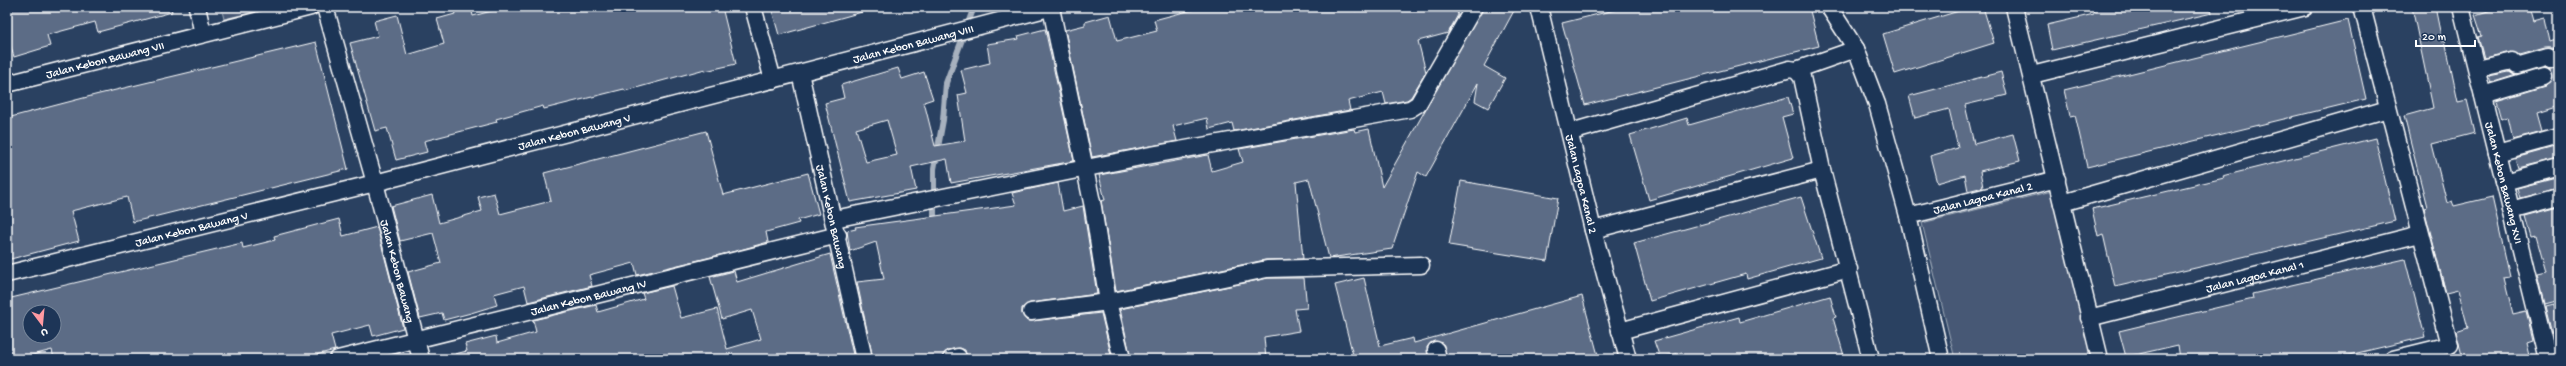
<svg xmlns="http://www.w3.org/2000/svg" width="2566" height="366" font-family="'Gochi Hand',sans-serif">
<rect width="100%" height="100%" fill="#2a4161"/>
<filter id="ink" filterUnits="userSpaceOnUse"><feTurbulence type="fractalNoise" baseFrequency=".025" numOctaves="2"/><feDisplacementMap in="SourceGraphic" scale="8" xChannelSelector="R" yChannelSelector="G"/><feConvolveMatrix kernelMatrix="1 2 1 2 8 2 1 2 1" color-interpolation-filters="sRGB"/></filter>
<g filter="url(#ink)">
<g fill="#465975" stroke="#a2acba">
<path d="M221,7H275L224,19Z"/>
<path d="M2052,191L2095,359H1955L1922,223Z"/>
</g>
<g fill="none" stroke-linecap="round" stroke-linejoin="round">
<path stroke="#a7b1be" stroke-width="6" d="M934,224V169L943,120L946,83L974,7"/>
</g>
<g fill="#5b6c86" stroke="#fff" fill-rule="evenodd">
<path d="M7,7H171L172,12L98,32L95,22L47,35L50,46L14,57L7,34Z"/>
<path d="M453,7H471L473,16L506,7H722L736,64L705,71V69L625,91L624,89L544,109L543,106L496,119L497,122L424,141L427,152L396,160L387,128L375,131L350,43L378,36L374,21L397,15L407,55L444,44L437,19L455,14Z"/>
<path d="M771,7H861L862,12L779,35Z"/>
<path d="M1203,7H1354L1355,11L1370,7H1456L1458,15L1448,33L1418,41L1426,72L1411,97L1407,100L1386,104L1383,92L1348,101L1350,110L1234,131L1232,123L1209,129L1207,118L1173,126L1177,141L1092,157L1065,30L1085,25V22L1110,15L1117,41L1157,31L1154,20Z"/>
<path d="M1483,7H1516L1484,66L1505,78L1488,108L1475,101L1478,83L1426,177L1418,172L1392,249L1329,258L1309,179L1296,182L1303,259L1265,260L1116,291L1101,201L1105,200L1099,175L1208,155L1212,171L1243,162L1239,149L1354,129L1355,132L1369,129L1382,187Z"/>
<path d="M1627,7H1809L1819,46L1585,105L1562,23Z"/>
<path d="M1972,7H1983L1994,43L1895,74L1883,34Z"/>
<path d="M2093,7H2211L2212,13L2052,50L2047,25L2094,14Z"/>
<path d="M2412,7H2435L2442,41L2445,40L2458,102L2467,100L2475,133L2432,144L2447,203L2452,201L2454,206L2492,197L2510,277L2504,278L2513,314L2526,311L2533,340L2527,342L2531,359H2463L2456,332L2468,328L2458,290L2446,293L2424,208L2427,207L2404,116L2433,108Z"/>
<path d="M2501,7H2529L2533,21L2545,18L2550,42L2559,39V48H2545L2520,55L2511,52L2484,58L2478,37L2482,36L2475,15Z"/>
<path d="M2348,20L2366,99L2087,167L2075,115L2070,116L2064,90Z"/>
<path d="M1045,29L1074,161L951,183L947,159L911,167L916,190L850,202L825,103L844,98L841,85L898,68L902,79L924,72L933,99L924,102L935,146L965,141L958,95L967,93L961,70L990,63L987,44L1019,39L1018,36ZM887,120L897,155L866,162L856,129Z"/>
<path d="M316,42L348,169L133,222L127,197L71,211L79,241L7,260V118L95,95Z"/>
<path d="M2559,67V106L2537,113L2542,131L2513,139L2508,117L2501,119L2496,101L2546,86L2552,79L2548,69Z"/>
<path d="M2001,72L2007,95L1965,105L1974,144L2013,134L2020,161L1980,171L1983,187L1968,191L1965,175L1937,183L1930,156L1958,148L1949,109L1915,118L1909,96Z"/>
<path d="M2509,72L2516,75L2491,83L2489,76Z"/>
<path d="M1788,97L1793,114L1782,117L1793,158L1649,200L1630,135L1687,118L1689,125Z"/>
<path d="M706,131L723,195L808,173L819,214L798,220L799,223L766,232L768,242L740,250L637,275L634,263L589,275L592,286L528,302L524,286L494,294L497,305L471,313L444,320L442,313L420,318L408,272L441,263L433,233L400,241L391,206L432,195L439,223L482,211L478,197L494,193L500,214L551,201L544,173Z"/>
<path d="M2375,138L2395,221L2115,287L2103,234L2098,236L2092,209L2224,178L2223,176Z"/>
<path d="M2559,146V158L2518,168L2515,158Z"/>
<path d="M2556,178L2559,188L2520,198L2517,188Z"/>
<path d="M1461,181L1558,198L1547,261L1449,245Z"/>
<path d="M1058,183L1063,211L1083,206L1097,294L1030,303L1022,308V314L1027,321H1032L1101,313L1112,359H967L965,350L960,348L948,350L942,357L930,359H873L857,282L884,279L876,242L850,251L847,231L856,229L855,227L1016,205L1012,193Z"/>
<path d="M1801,197L1821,258L1747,279L1746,274L1650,301L1634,243Z"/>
<path d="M2559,207V300L2544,304L2537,274L2546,272L2536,236L2531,237L2525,216Z"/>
<path d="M339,219L343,236L377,227L403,328L373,336L370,325L331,335L335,350L300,359H54L52,350L17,359H7V299L242,243L243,248L275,240L274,236ZM30,312H54V336H30Z"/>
<path d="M830,254L854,359H456L455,354L467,351L465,344L496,336L497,343L536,332L533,320L596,305L598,312L644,299L642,293L672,286L681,318L717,309L727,349L761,339L752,310L722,319L710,277L734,271L737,282Z"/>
<path d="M2405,259L2425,337L2332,359H2180L2178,345L2126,357L2119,331L2253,299L2252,294Z"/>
<path d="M1268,278H1304L1307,308L1295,309L1299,331L1264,337L1266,359H1188L1187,354L1169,359H1131L1120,309Z"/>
<path d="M1364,278L1380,346L1413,338L1414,343L1582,296L1599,359H1447L1443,344L1434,341L1427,347L1428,359H1354L1335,285Z"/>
<path d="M1830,296L1836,317L1833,318L1845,359H1683L1682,352L1660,358L1654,341L1739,317L1740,322Z"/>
<path d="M2553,304L2559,332L2552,334L2545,306Z"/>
</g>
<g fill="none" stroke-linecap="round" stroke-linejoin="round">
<defs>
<g id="minor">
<path d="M197,7L203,34"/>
<path id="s1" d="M325,7L375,183L421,359"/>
<path d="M753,7L773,80"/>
<path id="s2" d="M1539,7L1593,230L1628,359"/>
<path d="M1829,7L1856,49L1877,104L1908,216L1941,359"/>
<path d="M2014,7L2100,359"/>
<path d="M2362,7L2450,345L2393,359"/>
<path id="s3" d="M2461,7L2548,359"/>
<path d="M1051,8L1093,207L1108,302L1122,359"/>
<path d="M2477,69L2513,61L2517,66L2548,57L2550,60L2559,57"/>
<path d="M1796,70L1802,77L1822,170L1871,359"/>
<path id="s4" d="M800,73L864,359"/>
<path d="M2032,75L2305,7"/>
<path id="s5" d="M7,84L311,7"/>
<path d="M2483,95L2543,77"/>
<path d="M1571,132L1790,69L1796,70L1856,49"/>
<path d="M2497,153L2559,136"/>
<path d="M2504,182L2559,167"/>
<path d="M2062,203L2388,109"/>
<path d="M2511,210L2559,197"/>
<path id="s6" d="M1908,216L2057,179"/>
<path d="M834,219L1146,156L1410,109L1418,104L1474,7"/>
<path d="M1593,230L1822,170"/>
<path id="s7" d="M7,274L375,183L1053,7"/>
<path d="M1031,312L1108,302L1267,269L1421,265"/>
<path id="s8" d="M2089,318L2420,234"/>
<path d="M1620,331L1849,269"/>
<path d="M1436,350L1438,359"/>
<path id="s9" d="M338,359L838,235"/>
<path d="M951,359L958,357"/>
</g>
</defs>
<use href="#minor" stroke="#fff" stroke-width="19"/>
<use href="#minor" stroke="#1d3557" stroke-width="16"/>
</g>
</g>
<g text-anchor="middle" stroke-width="4" stroke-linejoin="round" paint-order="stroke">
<g font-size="12" fill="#fff" stroke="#1d3557">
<text dy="4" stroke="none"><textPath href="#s7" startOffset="935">Jalan Kebon Bawang VIII</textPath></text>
<text dy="4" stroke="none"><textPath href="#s5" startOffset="101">Jalan Kebon Bawang VII</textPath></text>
<text dy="4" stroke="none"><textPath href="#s7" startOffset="585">Jalan Kebon Bawang V</textPath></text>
<text dy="4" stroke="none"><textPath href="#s2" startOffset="182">Jalan Lagoa Kanal 2</textPath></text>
<text dy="4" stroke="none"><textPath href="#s3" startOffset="181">Jalan Kebon Bawang XVI</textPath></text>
<text dy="4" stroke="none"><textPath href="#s6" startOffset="77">Jalan Lagoa Kanal 2</textPath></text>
<text dy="4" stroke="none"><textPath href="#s4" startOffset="147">Jalan Kebon Bawang</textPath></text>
<text dy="4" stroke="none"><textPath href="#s7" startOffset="190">Jalan Kebon Bawang V</textPath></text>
<text dy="4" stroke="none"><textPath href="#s1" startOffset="274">Jalan Kebon Bawang</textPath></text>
<text dy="4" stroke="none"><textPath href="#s8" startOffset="171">Jalan Lagoa Kanal 1</textPath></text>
<text dy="4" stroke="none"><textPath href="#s9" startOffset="258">Jalan Kebon Bawang IV</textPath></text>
</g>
</g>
<rect width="2566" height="366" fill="none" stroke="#1d3557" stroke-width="24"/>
<rect x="12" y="12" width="2542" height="342" fill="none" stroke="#fff" stroke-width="1.5" filter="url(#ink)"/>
<g transform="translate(42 324) rotate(164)"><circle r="19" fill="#1d3557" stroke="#77869a"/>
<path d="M0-3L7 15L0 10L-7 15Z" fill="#ff9aa2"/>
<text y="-6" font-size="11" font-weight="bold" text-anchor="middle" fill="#ffffff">U</text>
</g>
<path d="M2416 40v6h59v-6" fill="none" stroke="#ffffff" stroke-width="2"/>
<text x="2422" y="40" font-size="12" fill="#ffffff" stroke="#1d3557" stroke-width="3" paint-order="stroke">20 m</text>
</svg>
